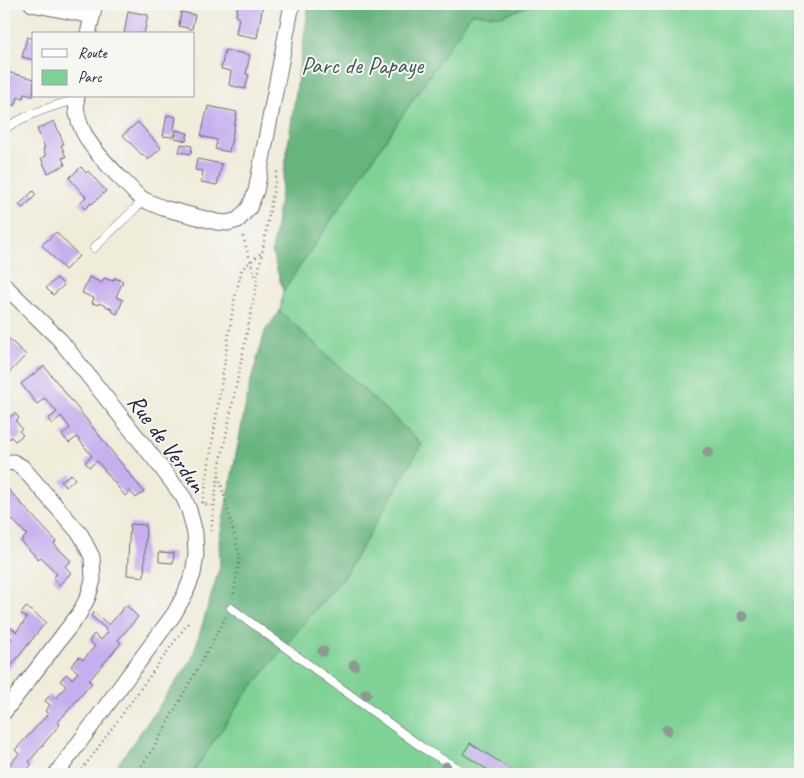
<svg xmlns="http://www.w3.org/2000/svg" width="804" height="778" font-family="Caveat,sans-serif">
<rect width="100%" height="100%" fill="#f6f6f2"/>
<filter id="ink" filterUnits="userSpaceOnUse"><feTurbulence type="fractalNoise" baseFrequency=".02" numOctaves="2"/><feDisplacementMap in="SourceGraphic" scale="10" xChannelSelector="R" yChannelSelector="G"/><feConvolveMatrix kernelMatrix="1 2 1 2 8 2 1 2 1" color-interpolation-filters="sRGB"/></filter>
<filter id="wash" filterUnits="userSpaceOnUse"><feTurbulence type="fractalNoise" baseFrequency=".0096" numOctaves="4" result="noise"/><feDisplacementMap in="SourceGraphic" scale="20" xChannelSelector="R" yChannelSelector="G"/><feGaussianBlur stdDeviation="1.12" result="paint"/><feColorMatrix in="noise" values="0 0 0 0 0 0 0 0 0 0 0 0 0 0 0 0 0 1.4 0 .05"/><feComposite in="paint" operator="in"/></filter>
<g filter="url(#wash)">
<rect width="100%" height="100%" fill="#f0ecda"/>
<path fill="#7ed295" stroke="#507a68" d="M534,4H800V774H192L243,698L308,618L344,578L422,444L280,311L283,291L472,13L501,16Z"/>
<g fill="#66b47e" stroke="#446b5c">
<path d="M309,4H534L501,16L472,13L283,291L272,252Z"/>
<path d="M280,311L422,444L344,578L308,618L243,698L192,774H168L156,769L152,774H111L192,659L220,566L219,541L249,388L265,331Z"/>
</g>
<g id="blocks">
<g fill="#c7aeee">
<path d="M238,4L263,5L257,38L236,34L239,17H236Z"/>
<path d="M128,11L148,15L144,34H124Z"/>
<path d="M181,12L195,15L192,29L179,26Z"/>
<path d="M27,37L34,39V60L22,57Z"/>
<path d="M225,50L250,55L246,74L249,75L245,89L229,85L231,71L221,69Z"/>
<path d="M7,72L34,79L33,96L24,94L23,98L18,97L15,106L4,102V82Z"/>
<path d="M208,106L237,112L229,152L215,149L217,140L201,136Z"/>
<path d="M167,115L176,117L173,137L163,136Z"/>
<path d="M54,121L64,144L61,145L66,157L62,158L65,165L48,173L41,158L46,156L43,149L45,148L37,129Z"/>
<path d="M138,122L161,148L148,160L143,154L142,155L123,135Z"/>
<path d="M176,130L188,133L186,141L175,138Z"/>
<path d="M181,144L192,146L191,154L179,152Z"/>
<path d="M197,159L222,164L217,185L201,182L203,171L195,170Z"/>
<path d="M81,167L86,173L88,171L106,191L92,204L91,203L85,209L79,203L86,197L69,178Z"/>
<path d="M33,191L36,195L23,208L19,205Z"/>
<path d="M56,232L79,256L65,270L42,245Z"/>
<path d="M89,277L102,283L104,278L113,281L114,278L123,281L116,297L123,300L117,314L111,311L112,309L99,303L98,305L92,303L94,298L82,293Z"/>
<path d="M57,278L64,285L53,295L46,288Z"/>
<path d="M4,334L26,355L8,374L4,371Z"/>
<path d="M44,366L144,492L136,498L130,491L125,496L97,461L89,467L85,462L92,456L77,437L69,443L62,435L70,428L61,416L52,424L48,419L57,412L45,398L37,404L21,384Z"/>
<path d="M15,413L19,418L16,421L22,429L19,431L23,435L15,441L11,437L10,439L4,431V421Z"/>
<path d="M71,474L75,479L66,487L61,481Z"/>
<path d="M6,487L56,541L54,544L71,561L65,566L71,573L59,585L53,578L57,574L41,557L38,559L21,541L27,535L4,511V489Z"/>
<path d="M130,524L146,525L144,577L127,575Z"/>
<path d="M159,552L174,553L173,563L159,562Z"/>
<path d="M126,605L138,617L118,640L121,643L89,681L92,683L58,722L60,724L29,762L32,764L23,774H4V765L7,767L19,754L15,750L48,714L45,711L50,705L45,701L50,695L55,699L66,686L60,681L66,674L72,679L78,672L71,666L79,657L83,660L95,646L89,641L94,634L101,640L108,632L105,630L106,629L91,616L94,612L109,625Z"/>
<path d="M26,607L46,622L4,675V648L12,638L7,634L12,628L16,632L27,618L21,614Z"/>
<path d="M470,743L518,774H494L463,754Z"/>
</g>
</g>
</g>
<g filter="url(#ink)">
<use href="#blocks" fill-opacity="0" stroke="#6a6973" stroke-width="1"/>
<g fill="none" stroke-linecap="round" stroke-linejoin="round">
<defs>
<g id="lane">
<path d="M4,129C26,115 51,106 76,100"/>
<path d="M94,248L144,200"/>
<path d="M231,608L423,748L467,774"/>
<path d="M799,774L800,773"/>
</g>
<g id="street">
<path d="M32,4L92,16"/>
<path d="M88,34L95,4"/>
<path d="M77,96C70,135 112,168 136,194L144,200L163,208L217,222L227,223L238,220L249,208L256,191L292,4"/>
<path d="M4,285L60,340L160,466L184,498L189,510L195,533L196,554L193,574L185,594L174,614L56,774"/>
<path d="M4,463L13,462L22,467L81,535L92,557L93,580L88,597L79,614L4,712"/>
</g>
</defs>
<use href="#lane" stroke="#6a6973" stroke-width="9"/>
<use href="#street" stroke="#6a6973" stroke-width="17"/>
<g stroke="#6a6973" stroke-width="2.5" stroke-dasharray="1 4" stroke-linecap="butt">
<path d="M257,281L277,171"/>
<path d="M219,476L240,557L233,598"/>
<path d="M202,502L203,504L215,506"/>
<path d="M203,503L234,301L242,269L261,253"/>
<path d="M211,531L218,475L257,283L242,233"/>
<path d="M79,774L188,623"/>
<path d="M136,774L152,751L226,617"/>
</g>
<use href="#lane" stroke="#fff" stroke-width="8"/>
<use href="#street" stroke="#fff" stroke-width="15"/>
</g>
<g fill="#8e9a91">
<circle cx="708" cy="452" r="5.5"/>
<circle cx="743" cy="616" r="5.5"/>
<circle cx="323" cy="651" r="5.5"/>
<circle cx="354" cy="665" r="5.5"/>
<circle cx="366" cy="694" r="5.5"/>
<circle cx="667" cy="730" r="5.5"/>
<circle cx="446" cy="767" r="5.5"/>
</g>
</g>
<g text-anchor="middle" stroke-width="4" stroke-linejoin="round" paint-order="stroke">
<g font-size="24" fill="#3e5756" stroke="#f6f6f2">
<text x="362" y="73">Parc de Papaye</text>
</g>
<g font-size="24" fill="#22223b" stroke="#f6f6f2">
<text transform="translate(167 443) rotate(54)" y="8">Rue de Verdun</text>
</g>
</g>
<rect width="804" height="778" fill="none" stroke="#f6f6f2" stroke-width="20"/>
<rect x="32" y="32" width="162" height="65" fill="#f6f6f2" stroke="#a1a1a9"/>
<rect x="42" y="49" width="25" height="8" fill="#ffffff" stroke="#a1a1a9"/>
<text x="78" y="58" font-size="15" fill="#22223b">Route</text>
<rect x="42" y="70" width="25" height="15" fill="#7ed295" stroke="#a1a1a9"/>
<text x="78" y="82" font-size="15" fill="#22223b">Parc</text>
</svg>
